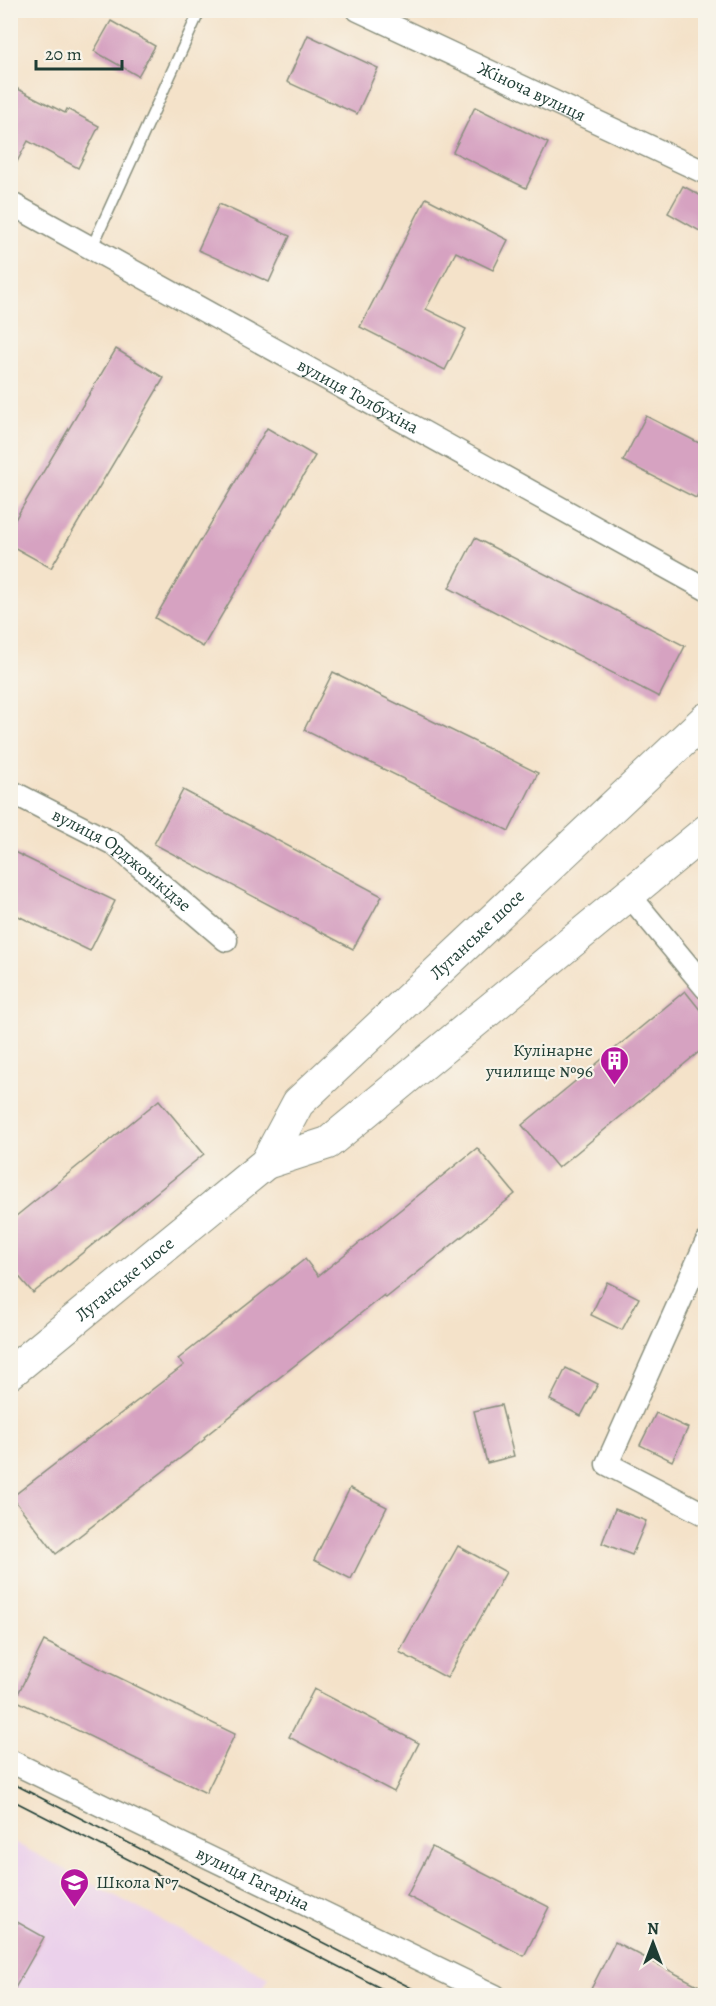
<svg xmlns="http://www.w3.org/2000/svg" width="716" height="2006" font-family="Alegreya,serif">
<rect width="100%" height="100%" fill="#f7f3e8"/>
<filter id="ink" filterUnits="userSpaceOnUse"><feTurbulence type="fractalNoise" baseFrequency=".0167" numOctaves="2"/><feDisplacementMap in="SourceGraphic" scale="12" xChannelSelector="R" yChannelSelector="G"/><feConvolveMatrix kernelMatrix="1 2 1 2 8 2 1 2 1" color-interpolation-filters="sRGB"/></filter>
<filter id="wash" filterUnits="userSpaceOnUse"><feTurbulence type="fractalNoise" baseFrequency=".008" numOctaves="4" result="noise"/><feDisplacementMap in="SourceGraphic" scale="24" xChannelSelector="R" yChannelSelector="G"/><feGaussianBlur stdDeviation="1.35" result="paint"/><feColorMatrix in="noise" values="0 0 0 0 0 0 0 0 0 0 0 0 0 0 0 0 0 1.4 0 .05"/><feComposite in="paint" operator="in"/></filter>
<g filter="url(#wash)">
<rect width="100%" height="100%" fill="#f4e2c9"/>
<path fill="#ebd1eb" d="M10,1840L268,1977L259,1995H11Z"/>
<g id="blocks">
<g fill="#d6a2c1">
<path d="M111,21L155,46L138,76L94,51Z"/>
<path d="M308,35L378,68L357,114L287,82Z"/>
<path d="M10,85L65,113L67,109L99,126L78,168L28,141L10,175Z"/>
<path d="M475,107L548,143L526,188L453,152Z"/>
<path d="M683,186L705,198V234L668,213Z"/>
<path d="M426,198L508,240L493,270L456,252L426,309L466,329L445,370L360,327Z"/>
<path d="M219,204L290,236L269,282L198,250Z"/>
<path d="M116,349L164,378L51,568L10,545V528Z"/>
<path d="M646,416L705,446V480L696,498L623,461Z"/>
<path d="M267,428L315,456L203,647L155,618Z"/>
<path d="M475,538L685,646L659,697L449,588Z"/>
<path d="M333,672L538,773L509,831L304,730Z"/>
<path d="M183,790L382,896L353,949L154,844Z"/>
<path d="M10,850L115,901L90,951L10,912Z"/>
<path d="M685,991L705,1016V1047L558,1168L522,1125Z"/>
<path d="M159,1100L204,1154L33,1293L10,1266V1221Z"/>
<path d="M477,1148L515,1194L386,1298L384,1295L204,1437L205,1439L56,1554L12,1497L184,1365L178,1359L305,1259L318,1276Z"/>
<path d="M607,1282L639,1298L622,1330L591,1315Z"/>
<path d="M566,1368L598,1384L581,1416L550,1400Z"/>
<path d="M501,1405L514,1456L487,1463L474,1411Z"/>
<path d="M656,1413L688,1428L672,1461L640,1445Z"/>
<path d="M350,1488L387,1507L351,1579L314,1560Z"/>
<path d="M615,1509L646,1521L632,1555L602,1543Z"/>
<path d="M458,1546L506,1572L447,1678L399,1652Z"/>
<path d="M44,1641L235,1734L206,1793L15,1700Z"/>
<path d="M314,1689L419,1743L394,1792L289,1737Z"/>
<path d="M432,1847L549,1907L524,1956L407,1896Z"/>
<path d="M10,1918L44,1937L11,1995H10Z"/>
<path d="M615,1942L705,1989V1995H588Z"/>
</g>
</g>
</g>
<g filter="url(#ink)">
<use href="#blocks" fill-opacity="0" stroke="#8a907e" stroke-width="1.5"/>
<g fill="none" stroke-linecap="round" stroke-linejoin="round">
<defs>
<path id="lane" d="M92,247L200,10"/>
<g id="street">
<path id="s1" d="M358,10L706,173"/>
<path id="s2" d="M10,203L706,589"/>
<path id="s3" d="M10,791L114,844L226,940"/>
<path d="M630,896L706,988"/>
<path d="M706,1243L607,1464L706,1515"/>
<path id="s4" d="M10,1761L495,1996"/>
</g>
<g id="secondary">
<path d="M266,1163L328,1143L706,831"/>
<path id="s5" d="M10,1373L266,1163L298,1103L706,719"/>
</g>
</defs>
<use href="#lane" stroke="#8a907e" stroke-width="13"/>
<use href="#street" stroke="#8a907e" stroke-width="25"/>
<use href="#secondary" stroke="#8a907e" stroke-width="34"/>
<use href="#lane" stroke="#fff" stroke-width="10"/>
<use href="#street" stroke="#fff" stroke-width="22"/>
<use href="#secondary" stroke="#fff" stroke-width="32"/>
<g stroke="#1f3d34" stroke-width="1.5">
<path d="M10,1782L427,1996"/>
<path d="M10,1799L396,1996"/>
</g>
</g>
</g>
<defs>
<symbol id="building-pin" viewBox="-11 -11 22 30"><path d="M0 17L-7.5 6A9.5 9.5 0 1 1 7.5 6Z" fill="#b5179e" stroke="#f7f3e8"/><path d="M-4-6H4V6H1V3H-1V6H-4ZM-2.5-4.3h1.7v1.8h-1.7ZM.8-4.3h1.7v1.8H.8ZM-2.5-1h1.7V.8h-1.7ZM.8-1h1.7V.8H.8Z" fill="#fff"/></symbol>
<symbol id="school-pin" viewBox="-11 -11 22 30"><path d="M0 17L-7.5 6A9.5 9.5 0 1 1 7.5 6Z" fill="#b5179e" stroke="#f7f3e8"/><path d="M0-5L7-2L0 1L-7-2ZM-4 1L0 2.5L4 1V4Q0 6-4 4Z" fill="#fff"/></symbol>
</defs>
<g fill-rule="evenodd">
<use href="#building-pin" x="598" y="1044" width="33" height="45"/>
<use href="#school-pin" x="58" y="1866" width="33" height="45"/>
</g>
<g text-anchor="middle" stroke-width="4.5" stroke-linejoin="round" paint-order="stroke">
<g font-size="18" fill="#1f3d34" stroke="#f7f3e8">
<text dy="6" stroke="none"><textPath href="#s1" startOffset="192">Жіноча вулиця</textPath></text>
<text dy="6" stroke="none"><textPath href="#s2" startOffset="398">вулиця Толбухіна</textPath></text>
<text dy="6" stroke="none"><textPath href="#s3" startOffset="132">вулиця Орджонікідзе</textPath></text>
<text dy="6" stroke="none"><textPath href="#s5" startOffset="645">Луганське шосе</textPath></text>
<text dy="6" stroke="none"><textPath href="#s5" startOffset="148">Луганське шосе</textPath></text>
<text dy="6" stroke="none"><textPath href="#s4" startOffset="270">вулиця Гагаріна</textPath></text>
</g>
<g font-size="18" fill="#1f3d34" stroke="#f7f3e8" text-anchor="end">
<text x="593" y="1056">Кулінарне<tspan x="593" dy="21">училище №96</tspan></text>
<text x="96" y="1888" text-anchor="start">Школа №7</text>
</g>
</g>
<rect width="716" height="2006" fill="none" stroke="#f7f3e8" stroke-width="36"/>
<g transform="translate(653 1943)" stroke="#f7f3e8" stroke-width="4.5" paint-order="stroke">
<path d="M0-4.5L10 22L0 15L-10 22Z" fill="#1f3d34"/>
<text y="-9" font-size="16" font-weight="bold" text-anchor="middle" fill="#1f3d34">N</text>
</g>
<path d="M36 60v9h86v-9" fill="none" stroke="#1f3d34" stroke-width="3"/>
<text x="45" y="60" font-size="18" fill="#1f3d34" stroke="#f7f3e8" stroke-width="4.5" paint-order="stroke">20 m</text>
</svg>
